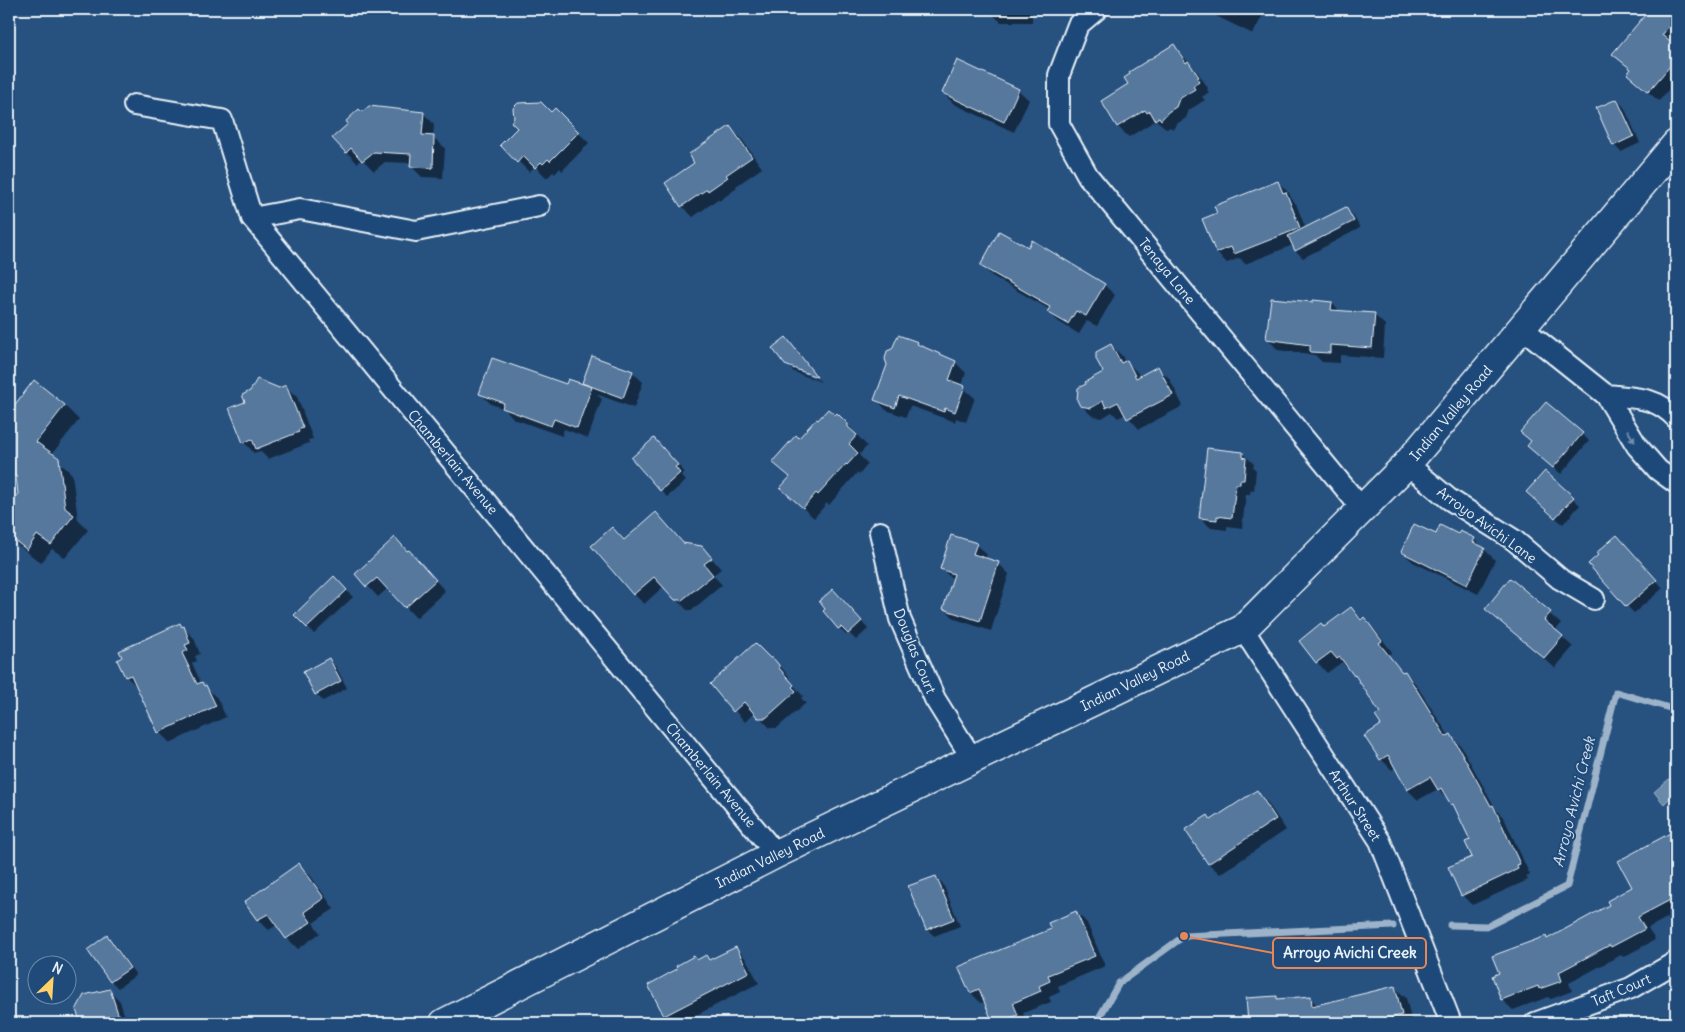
<svg xmlns="http://www.w3.org/2000/svg" width="1685" height="1032" font-family="Delius,sans-serif">
<rect width="100%" height="100%" fill="#27517f"/>
<filter id="ink" filterUnits="userSpaceOnUse"><feTurbulence type="fractalNoise" baseFrequency=".02" numOctaves="2"/><feDisplacementMap in="SourceGraphic" scale="10" xChannelSelector="R" yChannelSelector="G"/><feConvolveMatrix kernelMatrix="1 2 1 2 8 2 1 2 1" color-interpolation-filters="sRGB"/></filter>
<g filter="url(#ink)">
<path fill="#6b8aaa" stroke="#9db3c9" d="M1676,773V792L1664,804L1654,792Z"/>
<g fill="#0007">
<path d="M990,9H1032V22H1001L990,12Z"/>
<path d="M1207,9H1266L1253,34L1212,14Z"/>
<path d="M1652,9H1676V39L1672,44L1676,48V80L1659,101L1638,84L1632,70L1614,54Z"/>
<path d="M1174,46L1199,74L1208,88L1207,90L1209,92L1202,97L1205,100L1189,110L1186,118L1178,123L1173,129L1170,127L1167,129L1156,120L1129,137L1118,127L1102,102L1130,84Z"/>
<path d="M1018,90L1029,100L1014,132L954,104L943,93Z"/>
<path d="M1617,100L1624,107L1640,143L1621,152L1614,145Z"/>
<path d="M555,110L589,143L562,171L560,168L555,174L553,172L547,178L535,166L529,172L502,145L518,128L515,119L551,113Z"/>
<path d="M423,113L434,124L433,137L445,148L443,178L422,177L411,166V163L385,162L374,171L362,159L357,163L347,152L362,114Z"/>
<path d="M730,128L741,138L762,168L736,186L737,188L719,201L718,199L693,217L682,206L666,184L696,163Z"/>
<path d="M1278,182L1289,193L1291,198L1296,204L1306,229L1346,208L1353,215L1360,228L1303,258L1296,251L1293,245L1245,264L1240,258L1227,263L1217,253L1218,214Z"/>
<path d="M1029,249L1104,285L1115,295L1097,326L1087,321L1079,334L1059,322L1048,312L1049,310L1047,308L992,276L981,265Z"/>
<path d="M1314,303H1332L1340,312L1374,315L1385,325L1383,358L1340,355V363L1322,362L1315,355L1278,350L1268,339Z"/>
<path d="M917,344L920,346L955,362L966,373L961,386L975,398L966,422L956,418L955,422L910,406L906,417L886,410L876,399Z"/>
<path d="M1111,345L1122,356L1125,362L1126,361L1137,372L1140,377L1158,368L1169,378L1183,406L1139,429L1126,414L1118,418L1112,412L1102,418L1092,416L1081,405L1105,373Z"/>
<path d="M790,368L819,380L821,382L794,372Z"/>
<path d="M632,372L643,382L634,408L596,394L602,399L588,438L564,429L562,436L514,419L505,409L491,404L480,393L567,386L589,388L584,382Z"/>
<path d="M34,382L65,406L79,420L51,455L72,474L78,520L88,530L65,558L52,549L41,563L9,538V506L19,494L17,479L9,473V414Z"/>
<path d="M286,387L297,397L313,439L308,440L309,443L268,459L260,451L254,453L244,442L246,403Z"/>
<path d="M848,425L867,446L859,455L868,464L859,475L857,473L829,505L827,503L814,518L793,499L791,478L774,462L799,439Z"/>
<path d="M1582,434L1589,441L1561,474L1536,453L1533,442Z"/>
<path d="M661,446L684,472L681,475L686,481L667,497L661,490Z"/>
<path d="M1243,454L1254,464L1253,467L1256,470L1254,491L1251,490L1250,494H1246L1242,528L1227,526V530L1211,528L1200,518Z"/>
<path d="M1545,473L1580,505L1563,524L1534,499Z"/>
<path d="M1436,536H1459L1474,539L1495,560L1478,594L1413,562L1402,552Z"/>
<path d="M624,541L702,547L721,569L713,575L722,585L692,610H687L664,586L644,604L634,594Z"/>
<path d="M1624,543L1663,588L1634,613L1627,606Z"/>
<path d="M976,544L987,555L985,559L998,563L1009,574L991,631L955,619L945,609L954,580L941,569Z"/>
<path d="M408,552L419,562L445,591L416,618L388,588L378,597L357,574Z"/>
<path d="M334,578L353,597L314,634L296,615Z"/>
<path d="M1511,580L1561,624L1555,631L1573,647L1555,668L1486,609Z"/>
<path d="M840,598L868,629L856,640L849,633L846,635L824,612Z"/>
<path d="M1351,609L1375,630L1392,652L1389,655L1403,673L1405,672L1415,683L1449,736H1450L1461,746L1497,811L1504,818L1530,875L1526,876L1528,880L1472,905L1462,895L1473,857L1471,841L1457,809L1438,789L1418,800L1408,790L1396,767L1392,770L1381,759L1366,736L1383,725L1382,713L1360,680L1350,668L1348,669L1342,662L1327,673L1317,662L1325,629Z"/>
<path d="M180,625L194,638L200,654L195,656L197,661L192,663L201,683L217,698L226,717L170,743L159,732L137,687L127,677L119,660Z"/>
<path d="M770,659H773L789,676V680L803,696L801,698L806,703L777,728H770L755,712L745,722L711,684Z"/>
<path d="M329,660L336,667L347,688L323,701L316,694Z"/>
<path d="M1257,792L1267,802L1286,830L1220,874L1209,864L1187,830L1212,821Z"/>
<path d="M1676,818V827L1672,821Z"/>
<path d="M1676,831V913L1648,928L1655,940L1623,957L1621,955L1569,983L1572,991L1551,999L1548,997L1513,1010L1502,1000L1493,977L1501,974L1548,940L1611,905L1634,888L1620,861Z"/>
<path d="M299,864L310,875L334,909L313,923L320,933L298,949L287,938L277,925L269,930L258,920L246,902Z"/>
<path d="M936,877L943,884L960,926L934,936L927,929Z"/>
<path d="M1076,912L1087,923L1105,966L1058,986L1060,992L1049,997L1051,1002L1023,1013L1027,1023H995L985,1002L981,1003L971,993Z"/>
<path d="M107,937L114,944L136,975L118,988L111,981Z"/>
<path d="M736,948L746,959L759,983L681,1023H673L665,1015L698,961L706,957L710,961Z"/>
<path d="M1395,988L1406,998L1412,1023H1226L1249,1015L1276,997L1280,1000L1310,998L1318,1006Z"/>
<path d="M109,990L120,1001L124,1014L134,1023H82L78,1010Z"/>
</g>
<g fill="none" stroke-linecap="round" stroke-linejoin="round">
<g stroke="#9db3c9" stroke-width="7">
<path d="M1450,925L1488,926L1567,886L1616,692L1676,710"/>
<path d="M1096,1023L1119,983L1184,936L1393,926"/>
</g>
</g>
<g fill="#57789d" stroke="#e8f1f8">
<path d="M1650,9H1676V18L1662,35L1676,47V59L1648,92L1627,74L1631,69L1612,54Z"/>
<path d="M1174,44L1186,63L1188,61L1199,77L1197,78L1199,81L1193,86L1195,89L1179,99L1176,107L1168,112L1161,120L1159,117L1155,120L1150,111L1147,113L1145,110L1117,127L1101,101L1128,84L1124,78L1130,74L1129,72Z"/>
<path d="M957,60L1019,89L1004,122L942,93Z"/>
<path d="M1617,99L1634,136L1613,146L1596,108Z"/>
<path d="M541,102L551,112L555,108L579,132L550,161L548,159L543,164L541,162L535,168L523,156L517,163L500,145L517,128L511,122L514,118L513,108L518,103Z"/>
<path d="M369,106L424,112L422,135L434,136L433,168L410,167L411,154L374,152L362,161L351,148L346,153L332,138L348,124L346,121L359,109L362,112Z"/>
<path d="M730,126L752,157L726,175L728,177L708,191L707,189L681,207L665,183L694,163L689,154Z"/>
<path d="M1278,181L1283,193L1286,192L1300,228L1234,254L1231,247L1216,253L1202,219L1217,213L1214,206Z"/>
<path d="M1346,207L1354,221L1295,251L1288,236Z"/>
<path d="M999,231L1028,247L1032,240L1105,284L1086,316L1076,311L1068,324L1047,312L1050,307L1039,301L1040,300L980,266Z"/>
<path d="M1271,298L1313,302V300L1332,302L1331,310L1375,313L1372,348L1330,345V353L1310,352V345L1266,339Z"/>
<path d="M898,335L918,342L917,344L956,361L949,380L965,386L955,412L945,408L944,412L899,396L895,408L874,400L887,365L885,359L887,351L892,349Z"/>
<path d="M786,337L817,377L785,365L772,348Z"/>
<path d="M1111,344L1121,363L1127,360L1136,378L1158,366L1173,395L1127,419L1118,402L1106,408L1103,401L1091,408L1080,406L1077,400L1078,388L1086,384L1085,382L1103,372L1096,359V352Z"/>
<path d="M592,356L633,371L623,398L582,383Z"/>
<path d="M492,358L566,384L568,379L592,387L577,428L554,419L551,426L502,408L504,403L479,394Z"/>
<path d="M257,379L279,388L286,385L303,428L298,430L299,432L256,449L252,439L243,443L229,408L245,402L242,395L250,391Z"/>
<path d="M34,380L65,405L36,442L59,458L65,508L74,515L51,545L37,535L27,550L9,536V504L18,494L16,476L9,471V412Z"/>
<path d="M1546,402L1583,433L1553,468L1527,446L1531,441L1520,432Z"/>
<path d="M828,409L835,415L837,413L848,424V427L857,435L849,444L858,453L847,465L846,464L818,495L816,493L803,508L780,488L790,477L772,462L796,435L799,438L816,419L818,420Z"/>
<path d="M654,438L678,465L675,467L680,473L660,491L631,458Z"/>
<path d="M1207,448L1243,452V457L1246,458L1244,480H1240V484H1236L1232,518L1217,516V520L1199,518Z"/>
<path d="M1545,471L1574,497L1555,518L1526,492Z"/>
<path d="M656,512L683,543L702,546L712,558L704,564L713,575L682,600H675L654,577L633,595L591,546L612,527L624,540Z"/>
<path d="M1414,524L1436,534L1440,525L1458,534L1460,531L1475,538L1473,542L1485,548L1467,585L1401,552Z"/>
<path d="M951,535L977,543L973,554L999,562L980,621L943,609L954,574L940,569Z"/>
<path d="M1617,535L1657,580L1626,607L1588,564L1598,555L1596,553Z"/>
<path d="M395,537L407,551L409,550L436,580L405,608L377,578L366,587L355,574Z"/>
<path d="M334,576L347,590L307,628L294,615Z"/>
<path d="M1510,578L1551,612L1544,620L1563,636L1544,658L1485,609Z"/>
<path d="M833,589L862,621L848,634L841,627L838,629L823,611L825,609L819,601Z"/>
<path d="M1351,607L1361,620L1364,617L1382,641L1379,643L1402,672L1405,671L1446,737L1451,734L1491,806L1493,805L1520,864L1517,865L1518,869L1461,896L1448,867L1472,857L1465,842L1470,840L1453,804L1451,805L1441,788L1438,790L1430,777L1407,790L1388,755L1380,760L1364,736L1381,725L1375,716L1380,713L1355,675L1354,676L1340,657L1337,659L1331,652L1316,663L1299,641L1321,623L1324,627Z"/>
<path d="M180,623L182,627L184,626L190,643L185,645L188,650L182,653L197,684L202,682L204,686L206,685L216,706L158,733L131,675L125,677L117,660L122,657L119,651Z"/>
<path d="M755,643L770,658H773L779,665V668L794,685L792,687L796,691L766,718H758L744,702L733,712L710,684Z"/>
<path d="M329,658L341,681L315,695L303,672Z"/>
<path d="M1257,790L1276,819L1208,864L1185,830L1208,815L1211,820Z"/>
<path d="M1676,830V897L1638,917L1645,929L1611,947L1610,945L1559,972L1562,981L1539,989L1538,986L1501,1000L1492,976L1499,973L1492,956L1546,936L1547,939L1609,905L1607,901L1632,887L1618,861Z"/>
<path d="M299,863L324,898L304,912L311,922L286,939L268,914L257,920L244,902Z"/>
<path d="M936,876L954,919L926,930L908,886Z"/>
<path d="M1076,911L1095,956L1048,975L1050,981L1039,986L1041,991L1013,1003L1018,1015L998,1023H993L979,989L970,993L958,967L1051,929L1048,923Z"/>
<path d="M107,935L130,968L110,982L87,950Z"/>
<path d="M736,947L749,972L664,1016L648,985L677,969L676,966L694,956L697,960L706,955L709,960Z"/>
<path d="M1395,986L1402,1015L1368,1023H1248L1246,998L1277,996V999L1311,996L1312,1006Z"/>
<path d="M110,989L121,1023H81L76,1010L84,995Z"/>
</g>
<g fill="none" stroke-linecap="round" stroke-linejoin="round">
<defs>
<g id="street">
<path d="M1097,9L1078,25L1059,75V124L1088,176L1363,510"/>
<path d="M134,105L222,120L252,218L776,854"/>
<path d="M252,218L300,209L416,231L539,206"/>
<path d="M1522,328L1606,395L1637,446L1658,470L1676,483"/>
<path d="M1606,395C1634,398 1655,396 1676,418"/>
<path d="M1407,464L1449,499L1514,540L1560,579L1594,599"/>
<path d="M880,532L900,619L935,699L973,760"/>
<path d="M1243,629L1380,841L1451,1023"/>
<path d="M1535,1023L1631,988L1676,962"/>
</g>
<path id="secondary" d="M444,1023L776,854L1243,629L1407,464L1676,144"/>
</defs>
<use href="#street" stroke="#e8f1f8" stroke-width="24"/>
<use href="#secondary" stroke="#e8f1f8" stroke-width="31"/>
<use href="#street" stroke="#1f4a7a" stroke-width="20"/>
<use href="#secondary" stroke="#1f4a7a" stroke-width="28"/>
</g>
<defs><path id="oneway-solid" d="M-6-.8H1V-3.2L6.5 0L1 3.2V.8H-6Z" transform="scale(1.25)"/></defs>
<use fill="#6f8dac" href="#oneway-solid" transform="translate(1631 436) rotate(58)"/>
</g>
<g text-anchor="middle" stroke-width="4" stroke-linejoin="round" paint-order="stroke">
<g font-size="14" fill="#e8f1f8" stroke="#1f4a7a">
<text transform="translate(1167 271) rotate(51)" y="5">Tenaya Lane</text>
<text transform="translate(1451 413) rotate(-50)" y="5">Indian Valley Road</text>
<text transform="translate(453 462) rotate(50)" y="5">Chamberlain Avenue</text>
<text transform="translate(1487 525) rotate(36)" y="5">Arroyo Avichi Lane</text>
<text transform="translate(915 651) rotate(68)" y="5">Douglas Court</text>
<text transform="translate(1135 681) rotate(-26)" y="5">Indian Valley Road</text>
<text transform="translate(711 775) rotate(50)" y="5">Chamberlain Avenue</text>
<text transform="translate(1355 805) rotate(57)" y="5">Arthur Street</text>
<text transform="translate(770 858) rotate(-26)" y="5">Indian Valley Road</text>
<text transform="translate(1621 990) rotate(-23)" y="5">Taft Court</text>
</g>
<g font-size="15" font-style="italic" fill="#d5e2ec" stroke="#1f4a7a">
<text transform="translate(1574 802) rotate(-76)" y="5">Arroyo Avichi Creek</text>
</g>
</g>
<path fill="none" stroke="#e88753" stroke-width="2" d="M1184 936L1273 953"/>
<circle fill="#e88753" stroke="#1f4a7a" stroke-width="2" cx="1184" cy="936" r="5"/>
<rect fill="#1f4a7a" stroke="#e88753" stroke-width="2" x="1273" y="938" width="153" height="30" rx="5"/>
<g font-size="15" text-anchor="middle" font-weight="bold" fill="#e8f1f8">
<text x="1350" y="958">Arroyo Avichi Creek</text>
</g>
<rect width="1685" height="1032" fill="none" stroke="#1f4a7a" stroke-width="30"/>
<rect x="15" y="15" width="1655" height="1002" fill="none" stroke="#e8f1f8" stroke-width="2" filter="url(#ink)"/>
<g transform="translate(52 980) rotate(25)"><circle r="24" fill="#1f4a7a" stroke="#6f8dac"/>
<path d="M0-4L9 19L0 12L-9 19Z" fill="#ffd166"/>
<text y="-8" font-size="14" font-weight="bold" text-anchor="middle" fill="#e8f1f8">N</text>
</g>
</svg>
